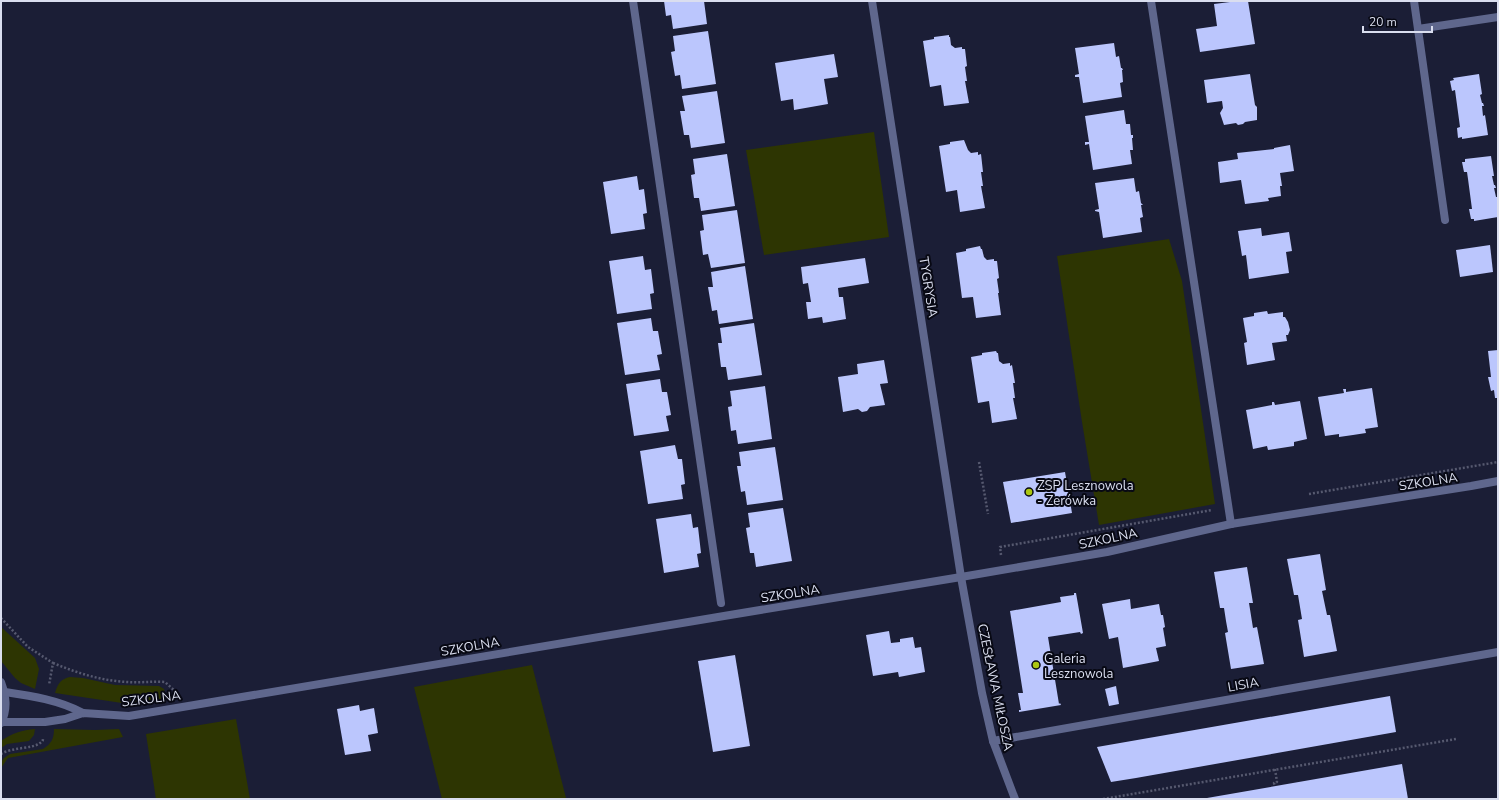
<svg xmlns="http://www.w3.org/2000/svg" width="1499" height="800" font-family="'Nunito Sans',sans-serif">
<rect width="100%" height="100%" fill="#1b1e36"/>
<g fill="#2d3502">
<path d="M874,132L889,237L764,255L746,150Z"/>
<path d="M1169,239L1182,281L1215,504L1099,525L1082,422L1057,256Z"/>
<path d="M1,627L35,658L39,669L35,689L21,683L15,678L1,661Z"/>
<path d="M532,665L566,798L442,799L414,687Z"/>
<path d="M70,677L83,678L115,685L159,686L164,689L166,700L139,704L122,703L55,693C58,683 61,679 70,677Z"/>
<path d="M236,719L250,799H156L146,734Z"/>
<path d="M35,729L34,735L29,741L7,744L1,748V741C12,733 22,730 35,729Z"/>
<path d="M54,729L95,730L119,729L123,737L8,758L1,768V762L4,758L10,754L43,749C51,744 54,739 54,729Z"/>
</g>
<g fill="#bbc6fd">
<path d="M664,1H704L707,24L673,29L671,15L666,16Z"/>
<path d="M1238,1H1248L1255,44L1200,52L1196,29L1217,26L1214,4Z"/>
<path d="M708,31L716,84L682,89L680,75L675,76L671,52L675,51L673,36Z"/>
<path d="M949,35V37H950L951,45L955,48L962,47V49H965L967,66L965,67L967,81H965L969,103L944,106L941,85L930,87L923,41L934,39V37Z"/>
<path d="M1114,43L1116,57L1119,56L1121,68H1122L1123,70H1122L1123,82L1120,83L1122,97L1083,103L1079,77H1075V75L1079,74L1075,48Z"/>
<path d="M834,54L838,77L824,79L828,104L794,110L793,99L781,101L775,63Z"/>
<path d="M1250,74L1255,105L1257,107V120L1245,122L1243,124L1238,125L1236,123L1224,125L1220,113L1223,108L1222,101L1207,103L1204,80Z"/>
<path d="M1479,74L1482,94L1480,95L1482,103H1483L1484,106H1482L1483,116L1485,115L1488,135L1462,139V137L1458,138L1457,128L1460,127L1455,90L1452,91L1450,81L1454,80L1453,78Z"/>
<path d="M717,91L725,143L691,148L689,135H684L680,111H685L682,96Z"/>
<path d="M1124,110L1126,124H1130L1131,135H1133V138H1132L1133,150H1130L1132,164L1093,170L1089,144L1085,145V142H1089L1085,116Z"/>
<path d="M964,140L968,150L971,153L978,152V155L981,154L983,172H981L983,186H981L985,208L960,212L957,190L946,192L939,146L950,144V142Z"/>
<path d="M1290,145L1294,171L1280,173L1282,186H1280L1281,196L1268,198L1269,201L1245,204L1241,180L1220,183L1218,162L1238,159L1237,153L1274,149V148Z"/>
<path d="M727,154L735,206L701,211L699,198H694L691,175L695,174L693,159Z"/>
<path d="M1491,156L1494,176H1492L1494,185H1495L1496,188H1494L1496,197H1497L1498,201V217L1474,221V219H1471L1469,209H1472L1468,179L1467,172H1464L1462,162H1465V159Z"/>
<path d="M637,176L639,190L644,189L647,213L643,214L645,229L611,234L603,182Z"/>
<path d="M1134,178L1136,192L1139,191L1141,203L1143,205H1141L1143,217L1140,218L1142,232L1103,238L1099,212L1095,211V210L1099,209L1095,183Z"/>
<path d="M737,210L745,263L711,268L708,254L703,255L700,231L704,230L702,215Z"/>
<path d="M1261,228L1262,236L1289,232L1292,251L1286,252L1289,273L1249,279L1246,255L1242,256L1238,231Z"/>
<path d="M1490,245L1493,272L1460,277L1456,250Z"/>
<path d="M980,246L981,249H982L984,257L987,260L994,259V261H997L999,278L997,279L999,293H998L1001,315L976,318L973,297L962,298L956,253L966,251V249Z"/>
<path d="M643,256L645,270L651,269L654,293L650,294L652,309L617,314L609,261Z"/>
<path d="M865,258L869,283L838,288L839,297H843L846,319L823,323L822,317L808,319L806,302H811L808,283L803,284L801,267Z"/>
<path d="M745,266L753,319L719,324L717,310L712,311L708,287H713L711,272Z"/>
<path d="M1267,311L1268,314L1283,312V317H1285L1288,322L1290,330L1288,335H1286L1287,341L1272,343L1275,360L1247,365L1244,343L1247,342L1243,318L1254,316V313Z"/>
<path d="M651,318L653,331H658L662,354L657,355L660,370L625,375L617,323Z"/>
<path d="M754,323L762,375L728,380L726,367H721L718,343H722L720,328Z"/>
<path d="M1498,350V398H1495L1494,390L1491,391L1488,377H1491L1488,351Z"/>
<path d="M996,351L997,353H998L999,361L1003,364L1010,363V366L1012,365L1015,383H1013L1015,398H1013L1017,419L992,423L989,401L978,403L971,357L982,355V353Z"/>
<path d="M884,360L888,383L880,384L885,405L870,407L867,411L862,412L858,409L843,412L838,377L858,374L857,364Z"/>
<path d="M660,379L662,392H667L671,415L666,416L669,431L634,436L626,384Z"/>
<path d="M765,386L772,439L738,444L736,430L731,431L728,407L732,406L730,391Z"/>
<path d="M1372,388L1378,427L1365,429L1366,433L1353,435L1339,437V434L1325,436L1318,397L1344,393L1343,389H1346V392Z"/>
<path d="M1300,401L1307,439L1294,442V446L1268,450L1267,446L1253,449L1246,410L1272,405V402H1274L1275,405Z"/>
<path d="M675,445L678,459H682L685,484L681,485L683,499L648,504L640,451Z"/>
<path d="M775,447L783,500L747,505L745,491L741,492L737,466H741L739,452Z"/>
<path d="M1065,472L1072,513L1011,523L1003,482Z"/>
<path d="M783,508L792,561L756,567L754,553H750L746,528L750,527L748,513Z"/>
<path d="M691,514L693,528L698,527L701,553L697,554L699,567L664,573L656,519Z"/>
<path d="M1320,554L1326,590L1322,591L1327,615H1330L1337,651L1304,657L1298,620L1302,619L1298,595H1294L1287,559Z"/>
<path d="M1247,567L1253,603H1249L1253,628L1257,627L1264,664L1231,669L1225,633L1228,632L1226,621L1224,608H1220L1214,572Z"/>
<path d="M1074,593H1076L1083,633L1081,634L1080,632L1048,637L1059,704L1060,703L1061,705L1019,712V710H1021L1018,693H1023L1010,611L1061,602L1060,597L1074,595Z"/>
<path d="M1130,599L1131,609L1159,604L1161,615H1163L1165,627L1163,628L1166,646L1156,648L1159,661L1123,668L1118,637L1109,639L1102,604Z"/>
<path d="M889,631L891,643L900,642V639L913,637L915,648L921,647L925,672L899,677L898,672L873,676L866,635Z"/>
<path d="M735,655L750,746L713,752L698,661Z"/>
<path d="M1116,686L1119,704L1109,706L1105,689Z"/>
<path d="M1390,696L1396,732L1136,778L1111,782L1097,747Z"/>
<path d="M359,705L360,711L374,708L378,733L368,735L371,751L345,755L337,709Z"/>
<path d="M1402,764L1408,799H1207V798Z"/>
</g>
<g fill="none" stroke-linecap="round" stroke-linejoin="round">
<g stroke="#56596f" stroke-width="2.5" stroke-dasharray="2 2" stroke-linecap="butt">
<path d="M979,462L988,514"/>
<path d="M1309,494L1498,462"/>
<path d="M1001,555L1000,547L1212,510"/>
<path d="M1,618L28,647L53,663L49,685"/>
<path d="M53,663C77,673 102,681 128,682C140,683 152,681 165,682L176,692"/>
<path d="M1,754C12,747 33,749 40,743C43,742 43,740 43,738"/>
<path d="M1275,769L1277,782L1274,783L1275,786"/>
<path d="M1103,799L1456,739"/>
</g>
<g stroke="#5f678d" stroke-width="8">
<path d="M633,1L721,603"/>
<path d="M1414,1L1445,220"/>
<path d="M1418,29L1498,17"/>
</g>
<g stroke="#5f678d" stroke-width="8">
<path d="M872,1L961,577L982,693L993,741L1015,799"/>
<path d="M1151,1L1231,524"/>
<path d="M1,682C6,696 8,709 1,723"/>
<path d="M5,692C32,696 59,700 83,713"/>
<path d="M2,722H45L65,719L83,713L129,716L724,616L961,577L1107,552L1231,524L1471,486L1498,481"/>
<path d="M993,741L1498,652"/>
</g>
</g>
<g fill="#acc610" stroke="#080914" stroke-width="1.5">
<circle cx="1029" cy="492" r="4"/>
<circle cx="1036" cy="665" r="4"/>
</g>
<g text-anchor="middle" stroke-width="4" stroke-linejoin="round" paint-order="stroke">
<g font-size="13" fill="#dadeef" stroke="#080914">
<text transform="translate(929 287) rotate(81)" y="5">TYGRYSIA</text>
<text transform="translate(1428 481) rotate(-9)" y="5">SZKOLNA</text>
<text transform="translate(1108 538) rotate(-12)" y="5">SZKOLNA</text>
<text transform="translate(790 593) rotate(-9)" y="5">SZKOLNA</text>
<text transform="translate(470 646) rotate(-10)" y="5">SZKOLNA</text>
<text transform="translate(1243 684) rotate(-10)" y="5">LISIA</text>
<text transform="translate(996 687) rotate(78)" y="5">CZESŁAWA MIŁOSZA</text>
<text transform="translate(151 698) rotate(-7)" y="5">SZKOLNA</text>
</g>
<g font-size="13" fill="#dadeef" stroke="#080914" text-anchor="start">
<text x="1037" y="490">ZSP Lesznowola<tspan x="1037" dy="15">- Zerówka</tspan></text>
<text x="1044" y="663">Galeria<tspan x="1044" dy="15">Lesznowola</tspan></text>
</g>
</g>
<rect width="1499" height="800" fill="none" stroke="#dadeef" stroke-width="4"/>
<path d="M1363 26v6h69v-6" fill="none" stroke="#dadeef" stroke-width="2"/>
<text x="1369" y="26" font-size="12" fill="#dadeef" stroke="#080914" stroke-width="3" paint-order="stroke">20 m</text>
</svg>
